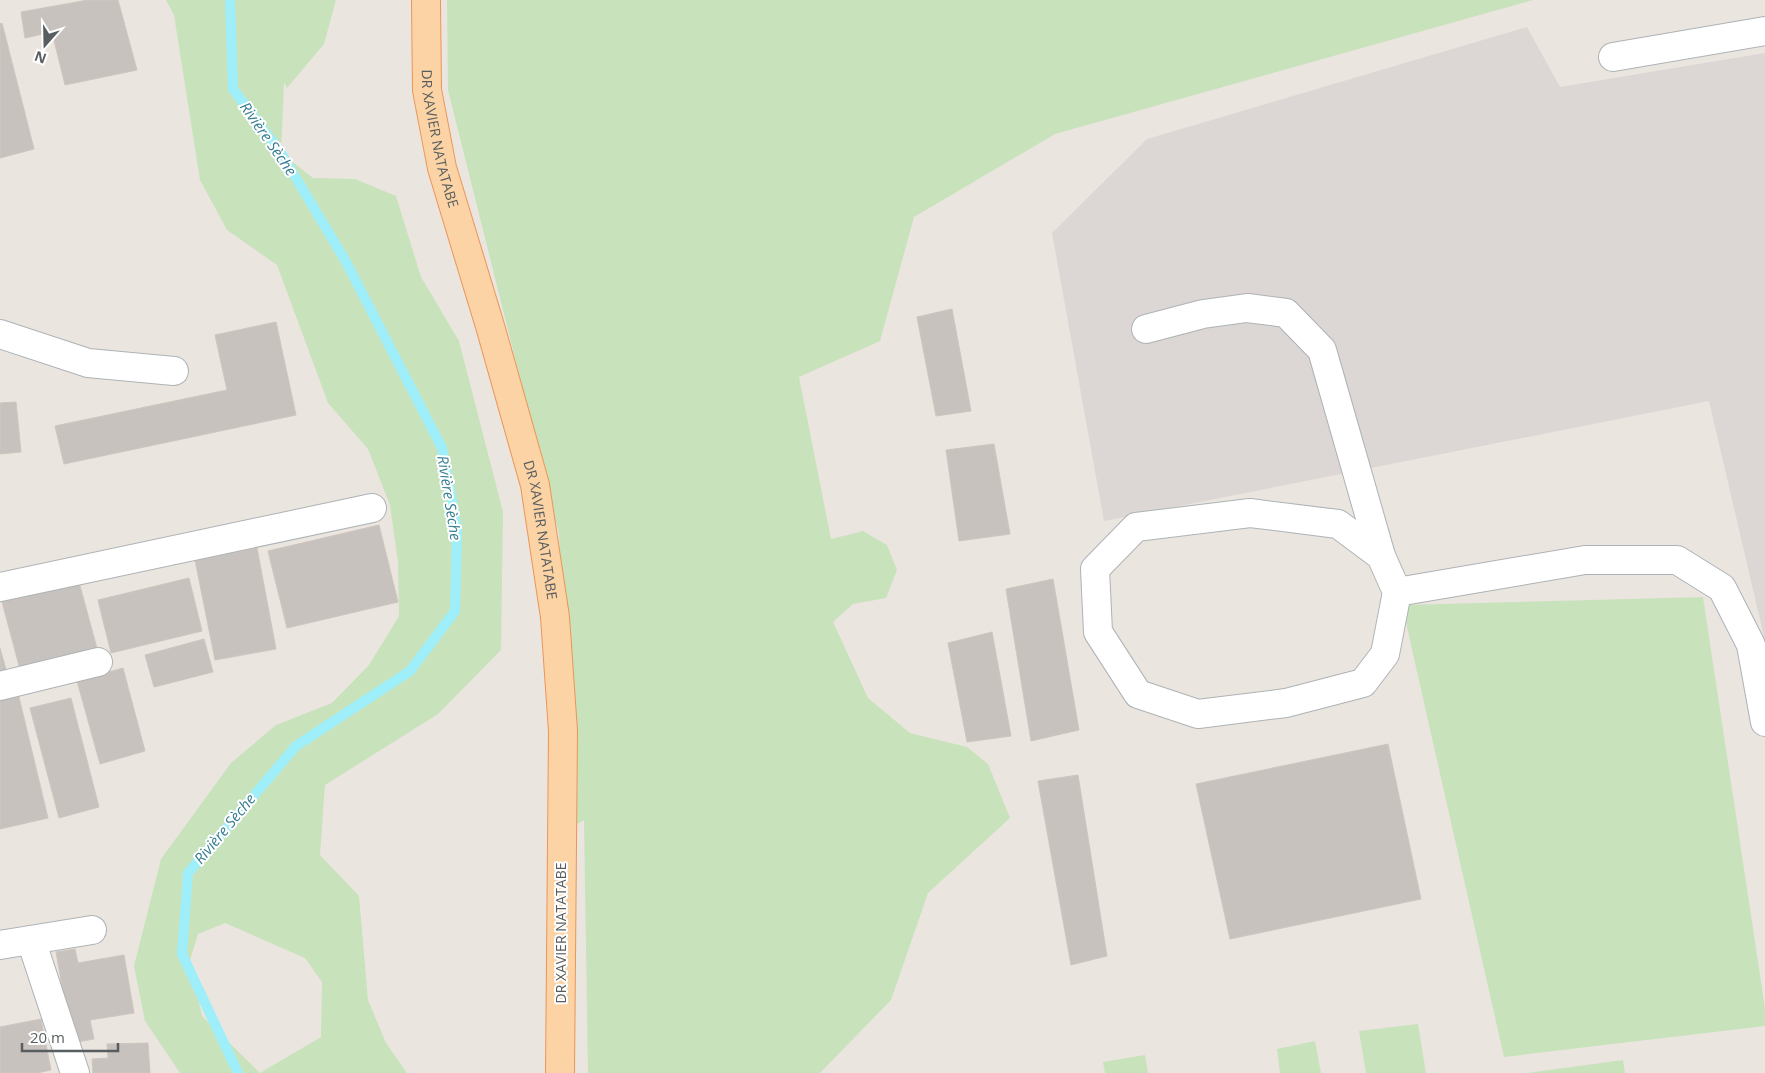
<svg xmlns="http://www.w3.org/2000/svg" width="1765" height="1073" font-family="'Open Sans',sans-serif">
<rect width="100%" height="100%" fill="#ebe5df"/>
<path fill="#dcd7d4" d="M1527,27L1560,87L1765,53V641L1709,401L1104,521L1052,233L1147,139Z"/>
<g fill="#c8e2bc" fill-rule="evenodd">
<path d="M166,0H336L324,44L287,88L284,82L281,153L313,178L355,179L396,196L421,277L459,341L503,512L501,650L438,714L325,785L320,855L359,896L368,1000L386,1043L407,1073H180L145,1021L134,966L161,859L231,763L276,725L332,703L369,665L399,616L398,562L390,505L368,449L328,403L277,265L227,230L200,180L174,15ZM225,923L305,958L322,982L321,1037L260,1073L202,1016L190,960L198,934Z"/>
<path d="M447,0H1533L1055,134L914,217L880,341L799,377L831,539L863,531L887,545L897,570L886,598L853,604L833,622L868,698L910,733L967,747L988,764L1010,818L928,893L891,1000L820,1073H588L584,820L574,826L559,534L448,90Z"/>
<path d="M1703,597L1765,1008V1026L1504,1057L1402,605Z"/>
<path d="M1418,1024L1426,1073H1366L1359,1031Z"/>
<path d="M1315,1041L1321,1073H1280L1277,1049Z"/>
<path d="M1145,1055L1148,1073H1105L1103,1062Z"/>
<path d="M1623,1060L1625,1073H1527Z"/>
</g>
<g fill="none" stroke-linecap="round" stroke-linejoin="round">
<path stroke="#9feffb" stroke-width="10" d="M230,0L233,89L281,153L345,260L442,448L457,529L455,611L410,671L296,746L188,873L182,954L238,1073"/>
</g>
<g fill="#c8c2bf" stroke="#cfc5be">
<path d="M88,0H118L137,70L65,85L52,32L25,38L21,12Z"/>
<path d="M2,23L34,149L0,158V24Z"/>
<path d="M952,309L971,411L936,416L917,317Z"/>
<path d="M276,322L296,415L64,464L55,426L227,390L215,335Z"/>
<path d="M16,402L21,452L0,454V403Z"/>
<path d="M994,444L1010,534L959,541L946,450Z"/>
<path d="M379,525L398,602L287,628L268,551Z"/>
<path d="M257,548L276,649L215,660L195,560Z"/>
<path d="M189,578L202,631L111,653L98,600Z"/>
<path d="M1053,579L1079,730L1031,741L1006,589Z"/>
<path d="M79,582L98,652L21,673L2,602Z"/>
<path d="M992,632L1011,736L967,742L948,643Z"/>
<path d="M204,639L213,672L154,687L145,655Z"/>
<path d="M0,648L7,673L0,674Z"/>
<path d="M123,668L145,751L100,764L77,681Z"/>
<path d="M18,693L48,818L0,829V697Z"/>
<path d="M71,698L99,807L59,818L30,708Z"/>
<path d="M1388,744L1421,899L1230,939L1196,784Z"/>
<path d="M1078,775L1107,956L1071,965L1038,781Z"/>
<path d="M75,949L78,963L124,955L134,1013L90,1020L94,1039L72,1043L56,952Z"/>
<path d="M41,1019L51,1070L37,1073H0V1027Z"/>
<path d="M148,1043L150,1073H93L92,1059L108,1058L107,1044Z"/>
</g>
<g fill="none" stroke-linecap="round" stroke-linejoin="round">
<defs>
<g id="minor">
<path d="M1613,57L1765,31"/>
<path d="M1146,329L1203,314L1247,308L1286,313L1322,350L1381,556"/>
<path d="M0,334L88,363L174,371"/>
<path d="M1250,513L1338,524L1381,556L1397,592L1385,654L1363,683L1286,703L1198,714L1138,694L1098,632L1095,569L1136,527Z"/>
<path d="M0,587L372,508"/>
<path d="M1397,592L1585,560H1677L1722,588L1751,645L1765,722"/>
<path d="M0,686L98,662"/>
<path d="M31,940L75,1073"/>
<path d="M0,945L92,930"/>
</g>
<g id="major">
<path id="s1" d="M426,0L427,90L442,168L490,326L535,485L555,617L563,731L560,1073"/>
</g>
</defs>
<use href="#minor" stroke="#adb3b5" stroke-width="30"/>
<use href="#major" stroke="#eb9558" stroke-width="30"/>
<use href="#minor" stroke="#fff" stroke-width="28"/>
<use href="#major" stroke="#fcd3a4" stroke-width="28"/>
</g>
<g text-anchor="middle" stroke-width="4" stroke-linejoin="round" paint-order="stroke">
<g font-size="14" fill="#585e60" stroke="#fff">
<text dy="5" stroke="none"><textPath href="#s1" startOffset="140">DR XAVIER NATATABE</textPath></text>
<text dy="5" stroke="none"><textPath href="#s1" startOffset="545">DR XAVIER NATATABE</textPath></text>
<text transform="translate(561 933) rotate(-90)" y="5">DR XAVIER NATATABE</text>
</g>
<g font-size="15" font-style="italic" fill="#377e92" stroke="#fff">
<text transform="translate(268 139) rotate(55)" y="5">Rivière Sèche</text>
<text transform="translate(449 498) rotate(81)" y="5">Rivière Sèche</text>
<text transform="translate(225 829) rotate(-50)" y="5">Rivière Sèche</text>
</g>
</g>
<g transform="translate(45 45) rotate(200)" stroke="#ffffff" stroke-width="4" paint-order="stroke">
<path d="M0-4L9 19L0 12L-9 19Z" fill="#585e60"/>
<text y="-8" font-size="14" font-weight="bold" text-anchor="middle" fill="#585e60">N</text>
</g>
<path d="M22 1043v8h96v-8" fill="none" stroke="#585e60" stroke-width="2.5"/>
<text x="30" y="1043" font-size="15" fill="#585e60" stroke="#ffffff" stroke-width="4" paint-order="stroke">20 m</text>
</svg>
